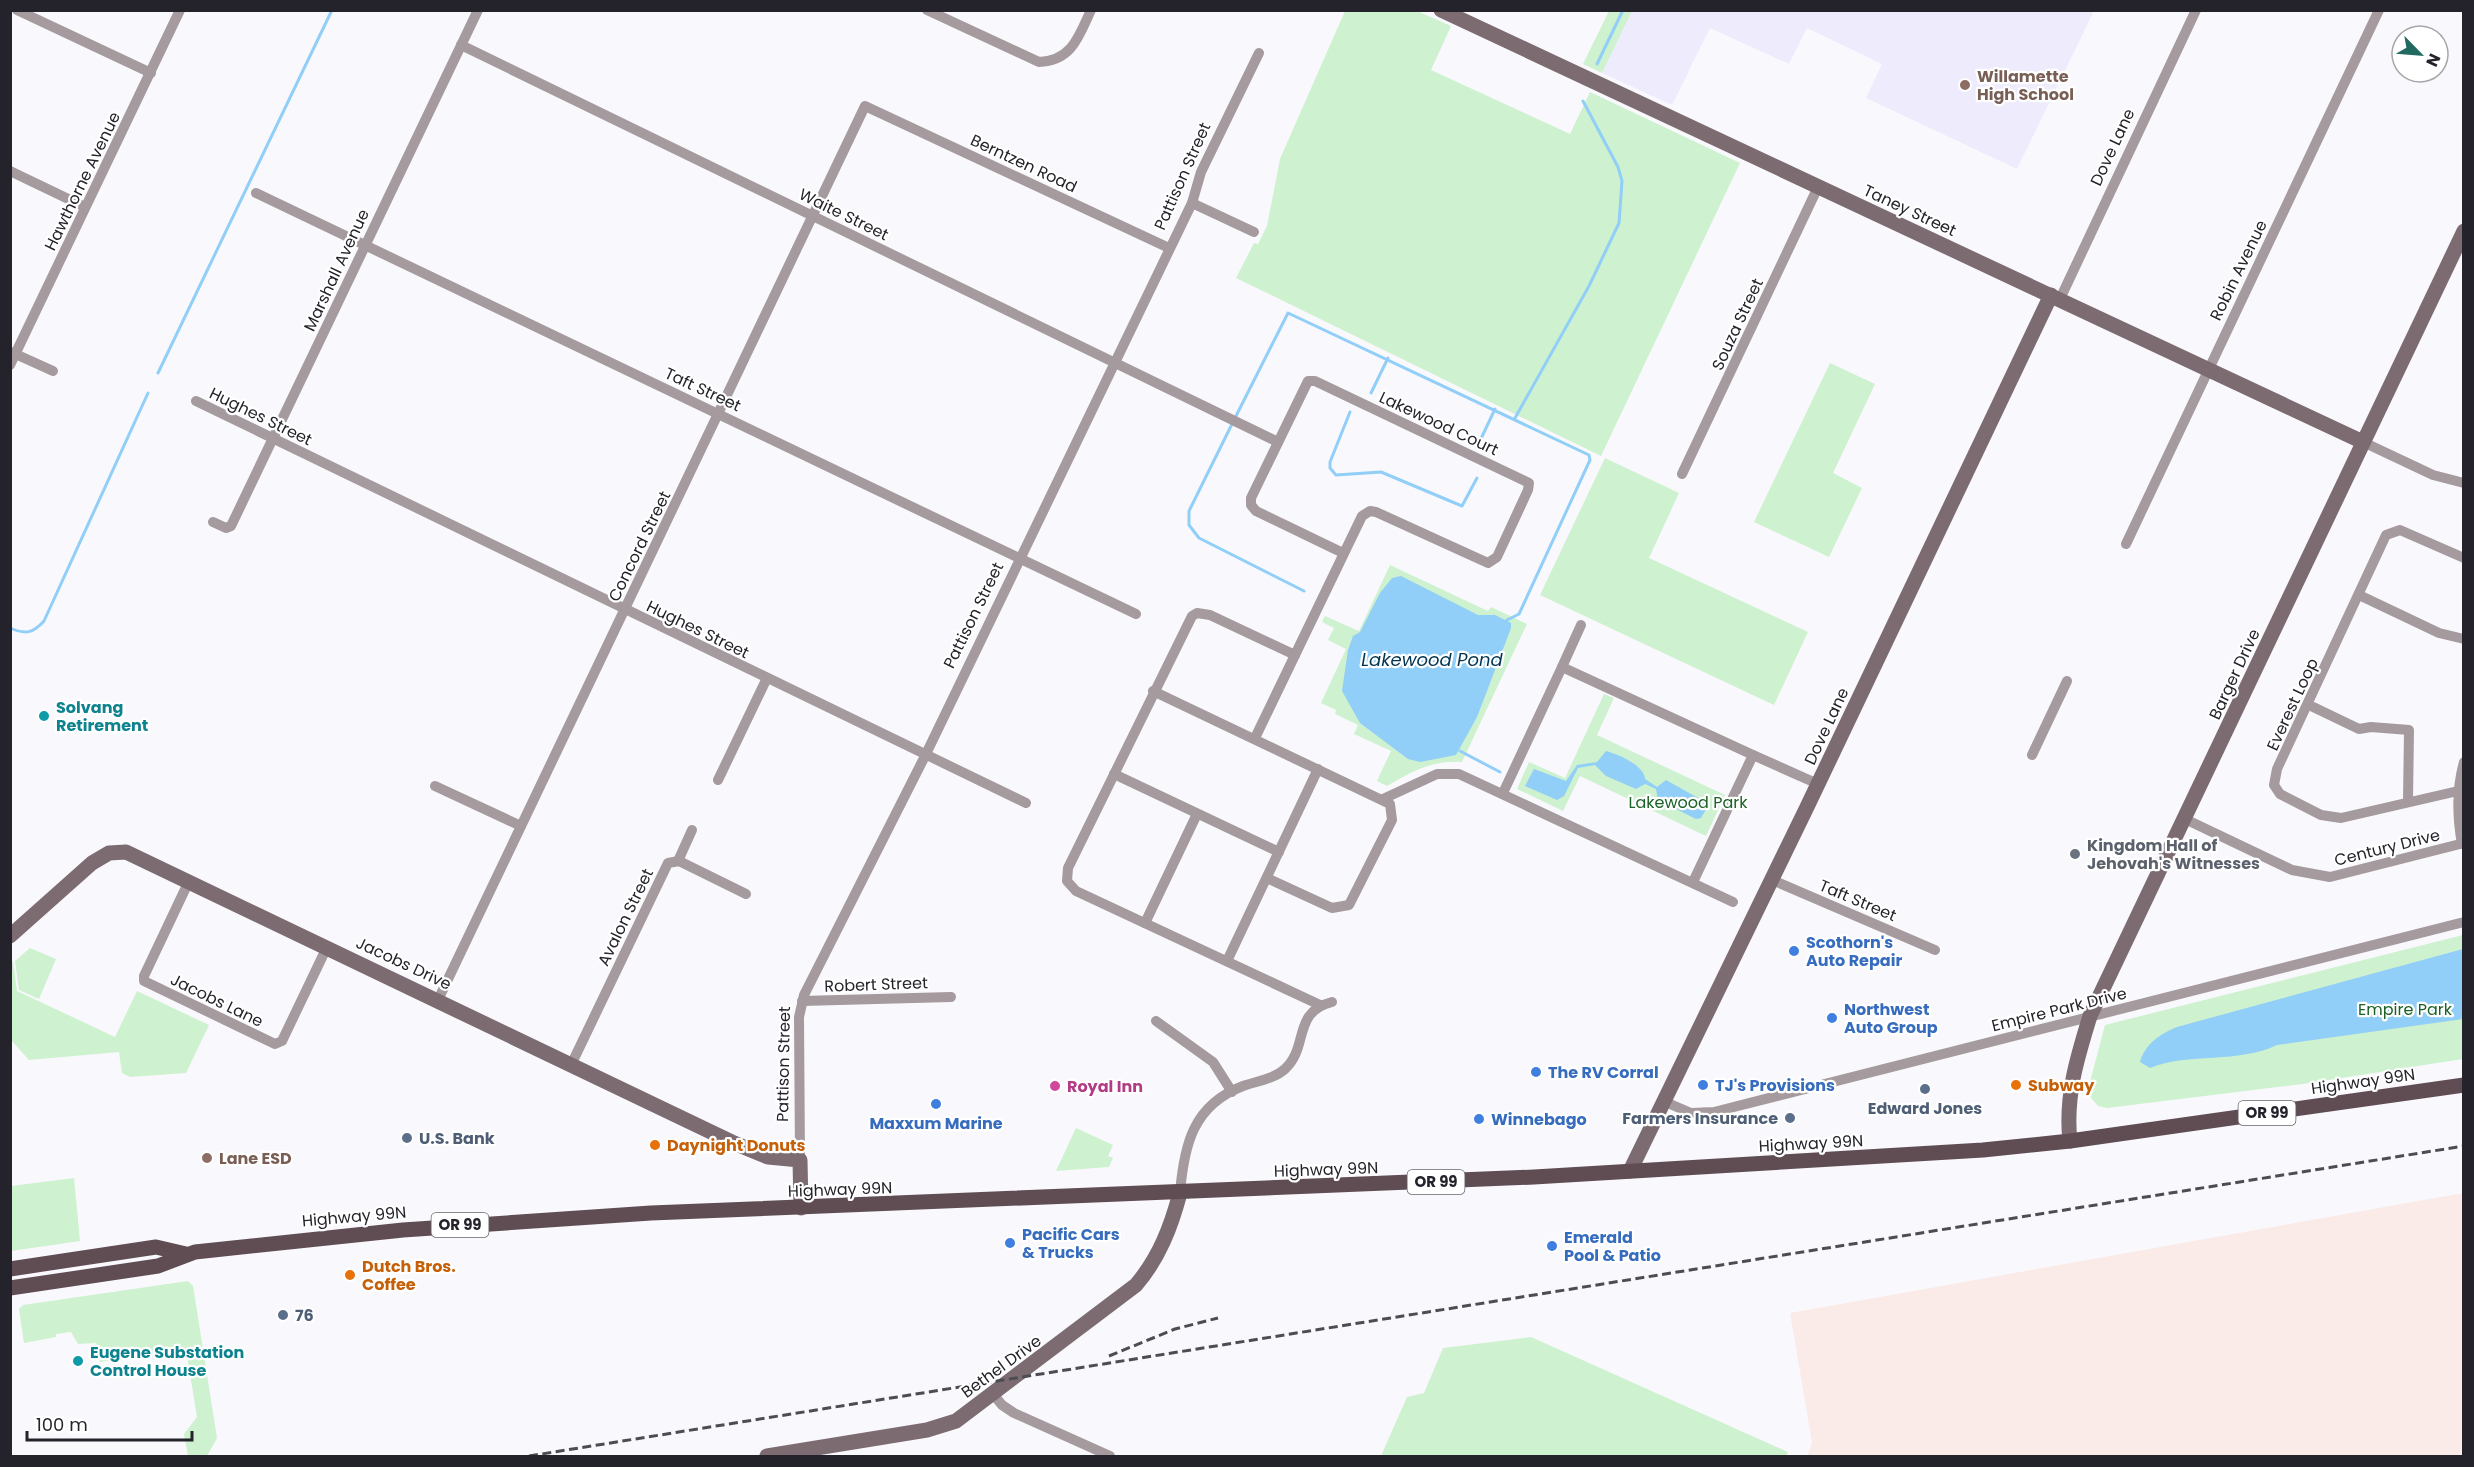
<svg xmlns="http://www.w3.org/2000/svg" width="2474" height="1467" font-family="Poppins,sans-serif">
<rect width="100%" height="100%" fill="#f9f9fd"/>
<path fill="#eeebfd" d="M1632,11H2094L2017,169L1866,98L1882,64L1807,28L1789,64L1710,28L1672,105L1602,73Z"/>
<path fill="#fbebe8" d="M2463,1193V1456H1807L1812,1443L1790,1313Z"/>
<g fill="#cef1cf">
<path d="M1345,11H1417L1451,26L1431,70L1570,134L1590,92L1740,163L1601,456L1236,278L1254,243L1258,244L1267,226L1280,159Z"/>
<path d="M1609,11H1632L1602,73L1583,64Z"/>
<path d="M1830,363L1875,384L1833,473L1862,488L1829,557L1754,522Z"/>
<path d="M1605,458L1679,493L1649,558L1808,632L1774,705L1540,595Z"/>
<path d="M1390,565L1488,611L1491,607L1527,624L1462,762C1432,760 1412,771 1387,786L1377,781L1391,751L1354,734L1358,725L1335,714L1336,710L1321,703L1346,649L1328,640L1334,628L1322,622L1325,616L1359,631Z"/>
<path d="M1604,694L1614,698L1597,735L1725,795L1706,836L1580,776L1563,811L1517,789L1529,762L1565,778Z"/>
<path d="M2463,935V1059L2303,1084L2107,1108L2098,1106L2087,1093L2105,1025Z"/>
<path d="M30,948L56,959L39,999L19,990L15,961Z"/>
<path d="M13,961L17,991L115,1037L137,991L209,1025L186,1073L130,1077L122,1073L119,1052L29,1060L11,1040L10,964Z"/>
<path d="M1076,1128L1113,1145L1108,1156L1113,1158L1109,1167L1056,1171Z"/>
<path d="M74,1178L80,1241L11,1251V1186Z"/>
<path d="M188,1281L193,1286L217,1438L207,1456H188L184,1434L197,1417L186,1349L100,1362L96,1343L78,1344L71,1332L56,1334V1337L24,1343L19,1309L23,1305Z"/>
<path d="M1531,1337L1788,1452L1786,1456H1381L1407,1397L1424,1393L1443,1348Z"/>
</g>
<g fill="#91cef8">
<path d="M1401,576L1478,615H1495L1511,623V628L1477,717L1456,755L1420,762L1408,759L1360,723L1342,691L1348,650L1353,636L1360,632L1380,593L1392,578Z"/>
<path d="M1606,751C1618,754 1645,766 1645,779L1657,787L1666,780L1709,804L1701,818L1696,819L1658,800L1656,789L1645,784L1636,789L1606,776L1595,765L1578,768L1564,796L1557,800L1525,786L1534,769L1566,781L1577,765L1597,762Z"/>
<path d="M2463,949V1019L2277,1045C2238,1064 2189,1052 2150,1068L2140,1062C2145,1044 2160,1034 2177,1027Z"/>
</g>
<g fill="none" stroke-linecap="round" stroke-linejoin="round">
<g stroke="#91cef8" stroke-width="3">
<path d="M1597,64L1623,10"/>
<path d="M158,373L332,10"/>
<path d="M1371,393L1388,358"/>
<path d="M1350,412L1330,462V468L1336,475L1381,472L1462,506L1477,478"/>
<path d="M1235,418L1288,313L1589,455L1590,460L1519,614L1507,620"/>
<path d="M1515,418L1589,286L1619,223L1622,181L1618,167L1583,101"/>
<path d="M1232,424L1189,511V525L1199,538L1304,591"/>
<path d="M1478,445L1495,409"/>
<path d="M10,628C26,635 33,633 44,621L148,393"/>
<path d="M1460,751L1500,772"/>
</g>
<g stroke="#a59a9d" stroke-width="10">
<path d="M17,10L151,73"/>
<path d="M927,10L1039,62C1072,61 1079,36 1091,10"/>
<path d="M461,45L1278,442"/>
<path d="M10,171L85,207"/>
<path d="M256,193L1136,614"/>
<path d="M1192,203L1254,232"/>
<path d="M2060,299L2196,10"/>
<path d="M11,352L53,371"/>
<path d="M10,365L180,10"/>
<path d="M196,401L1026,803"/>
<path d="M2363,442L2433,475L2464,483"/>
<path d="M1682,474L1818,187"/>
<path d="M213,522L226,528L231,526L478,10"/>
<path d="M2126,544L2379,10"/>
<path d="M2359,595L2439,633L2464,639"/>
<path d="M1295,655L1210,615L1197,613L1192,616L1068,868L1067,881L1076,891L1320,1005"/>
<path d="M1562,667L1581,625"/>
<path d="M1153,691L1390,804L1392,820L1349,905L1332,908L1267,878"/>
<path d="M2309,705L2359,729L2371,727L2409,730L2408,801"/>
<path d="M1255,738L1362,516L1370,511L1376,512L1488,563L1497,557L1528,490L1529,483L1315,381H1308L1251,498V505L1256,511L1343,553"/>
<path d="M1753,755L1818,784"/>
<path d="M2032,755L2067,681"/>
<path d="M1114,774L1279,852"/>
<path d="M718,780L767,678"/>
<path d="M435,786L521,826"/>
<path d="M2458,791L2341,818L2321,815L2280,794L2274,785L2277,769L2386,535L2400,530L2464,558"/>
<path d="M1503,793L1562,667L1753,755L1693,882"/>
<path d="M1383,799L1437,774H1459L1733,902"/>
<path d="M2185,819L2292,870L2330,877L2464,843"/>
<path d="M2462,844C2457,816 2456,790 2464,762"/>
<path d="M678,861L692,830"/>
<path d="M1770,879L1935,950"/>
<path d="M189,881L144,976V981L275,1044L282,1041L327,947"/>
<path d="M1145,923L1197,814"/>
<path d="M1227,961L1318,769"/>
<path d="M438,1000L865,106L1169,248"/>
<path d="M802,1001L951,997"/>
<path d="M1156,1021L1213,1062L1232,1092"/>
<path d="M572,1063L668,863L679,861L746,894"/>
<path d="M1663,1101L1691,1113L1714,1112L2464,922"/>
<path d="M800,1160L799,1017L804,995L925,756L1192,203L1201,172L1259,53"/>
<path d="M1180,1193C1184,1145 1193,1105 1243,1086C1257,1081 1274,1079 1285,1069C1309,1047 1292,1012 1332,1002"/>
<path d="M993,1394L1002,1405L1014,1413L1110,1456"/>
</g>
<g stroke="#7c6c71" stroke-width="15">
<path d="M1441,10L2363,442"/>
<path d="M10,936L92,863L109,853L126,852L734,1143L768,1157L800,1160L801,1208"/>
<path d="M2070,1141C2065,1097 2077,1058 2090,1016L2464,231"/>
<path d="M1630,1171L1807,807L2051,295"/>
<path d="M767,1456L927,1430L956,1421L1136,1285C1159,1258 1171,1227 1180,1193"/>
</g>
<g stroke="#5f4d53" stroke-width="15">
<path d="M10,1269L156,1247L186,1254"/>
<path d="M10,1288L158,1266L195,1252L403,1230L651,1213L1534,1177L1983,1150L2070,1141L2464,1085"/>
</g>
<g stroke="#4d4c53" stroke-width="3" stroke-dasharray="9 4.5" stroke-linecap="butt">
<path d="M1109,1356L1175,1329L1218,1318"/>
<path d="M529,1456L2464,1146"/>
</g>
</g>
<g fill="#8d6e63" stroke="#fff" stroke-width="2">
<circle cx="1965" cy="85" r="6"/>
<circle cx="207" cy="1158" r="6"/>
</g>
<g fill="#0f9aa8" stroke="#fff" stroke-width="2">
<circle cx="44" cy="716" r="6"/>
<circle cx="78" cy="1361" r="6"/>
</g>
<circle fill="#6b7280" stroke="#fff" stroke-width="2" cx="2075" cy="854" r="6"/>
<g fill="#3f7fe0" stroke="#fff" stroke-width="2">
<circle cx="1794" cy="951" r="6"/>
<circle cx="1832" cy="1018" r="6"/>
<circle cx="1536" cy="1072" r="6"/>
<circle cx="1703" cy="1085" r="6"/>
<circle cx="936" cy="1104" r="6"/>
<circle cx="1479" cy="1119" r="6"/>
<circle cx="1010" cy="1243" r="6"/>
<circle cx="1552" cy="1246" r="6"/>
</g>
<g fill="#e8710a" stroke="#fff" stroke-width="2">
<circle cx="2016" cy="1085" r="6"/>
<circle cx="655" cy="1145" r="6"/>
<circle cx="350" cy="1275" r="6"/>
</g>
<circle fill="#d1479c" stroke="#fff" stroke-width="2" cx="1055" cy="1086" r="6"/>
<g fill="#5c6f8a" stroke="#fff" stroke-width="2">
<circle cx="1925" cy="1089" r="6"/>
<circle cx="1790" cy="1118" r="6"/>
<circle cx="407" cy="1138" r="6"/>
<circle cx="283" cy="1315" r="6"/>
</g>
<g text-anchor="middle" stroke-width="4.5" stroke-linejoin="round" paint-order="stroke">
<g fill="#fff" stroke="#66656b" stroke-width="1.5">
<rect x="2238.5" y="1101" width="57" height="24" rx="4.5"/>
<rect x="1407.5" y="1170" width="57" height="24" rx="4.5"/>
<rect x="431.5" y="1213" width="57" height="24" rx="4.5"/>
</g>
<g font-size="15" font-weight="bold" fill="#24232b">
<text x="2267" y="1118">OR 99</text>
<text x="1436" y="1187">OR 99</text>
<text x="460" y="1230">OR 99</text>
</g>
<g font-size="16" font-weight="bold" fill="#785e54" stroke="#fff" text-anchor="start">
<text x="1977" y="82">Willamette<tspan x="1977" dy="18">High School</tspan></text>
<text x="219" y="1164">Lane ESD</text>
</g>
<g font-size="16" fill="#24232b" stroke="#fff">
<text transform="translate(2112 147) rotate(-65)" y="6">Dove Lane</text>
<text transform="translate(1024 163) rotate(25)" y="6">Berntzen Road</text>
<text transform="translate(1182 176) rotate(-66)" y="6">Pattison Street</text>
<text transform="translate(82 181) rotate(-64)" y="6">Hawthorne Avenue</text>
<text transform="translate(1910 210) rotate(25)" y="6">Taney Street</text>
<text transform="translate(844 214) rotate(26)" y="6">Waite Street</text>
<text transform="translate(336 270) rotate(-65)" y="6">Marshall Avenue</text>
<text transform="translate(2238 270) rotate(-64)" y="6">Robin Avenue</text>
<text transform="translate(1737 324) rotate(-65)" y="6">Souza Street</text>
<text transform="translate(703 389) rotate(25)" y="6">Taft Street</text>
<text transform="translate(261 416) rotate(26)" y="6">Hughes Street</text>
<text transform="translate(1439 423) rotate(25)" y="6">Lakewood Court</text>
<text transform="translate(639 546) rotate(-64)" y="6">Concord Street</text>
<text transform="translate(973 615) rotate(-64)" y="6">Pattison Street</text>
<text transform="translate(698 629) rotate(26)" y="6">Hughes Street</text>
<text transform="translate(2234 674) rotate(-65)" y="6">Barger Drive</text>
<text transform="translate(2292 704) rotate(-65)" y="6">Everest Loop</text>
<text transform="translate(1826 726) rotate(-65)" y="6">Dove Lane</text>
<text transform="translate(2387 847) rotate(-14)" y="6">Century Drive</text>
<text transform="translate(1858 900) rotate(23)" y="6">Taft Street</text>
<text transform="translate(625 917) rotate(-64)" y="6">Avalon Street</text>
<text transform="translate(404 963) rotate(25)" y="6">Jacobs Drive</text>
<text transform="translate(876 984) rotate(-2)" y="6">Robert Street</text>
<text transform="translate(217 1000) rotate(26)" y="6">Jacobs Lane</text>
<text transform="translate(2059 1009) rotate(-14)" y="6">Empire Park Drive</text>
<text transform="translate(783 1064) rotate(-89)" y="6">Pattison Street</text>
<text transform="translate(2363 1081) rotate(-8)" y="6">Highway 99N</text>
<text transform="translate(1811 1143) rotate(-3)" y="6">Highway 99N</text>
<text transform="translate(1326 1169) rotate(-2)" y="6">Highway 99N</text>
<text transform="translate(840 1189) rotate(-2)" y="6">Highway 99N</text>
<text transform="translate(354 1216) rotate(-5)" y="6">Highway 99N</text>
<text transform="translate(1001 1366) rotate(-36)" y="6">Bethel Drive</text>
</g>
<g font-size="16" font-weight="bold" fill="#0d838f" stroke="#fff" text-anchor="start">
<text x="56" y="713">Solvang<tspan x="56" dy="18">Retirement</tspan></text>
<text x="90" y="1358">Eugene Substation<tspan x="90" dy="18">Control House</tspan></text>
</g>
<g font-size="16" fill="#1b6226" stroke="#fff">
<text x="1688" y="808">Lakewood Park</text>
<text x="2405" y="1015">Empire Park</text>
</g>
<g font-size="16" font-weight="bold" fill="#5b616d" stroke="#fff" text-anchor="start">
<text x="2087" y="851">Kingdom Hall of<tspan x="2087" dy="18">Jehovah's Witnesses</tspan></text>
</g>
<g font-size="16" font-weight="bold" fill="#366cbe" stroke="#fff" text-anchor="start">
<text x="1806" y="948">Scothorn's<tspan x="1806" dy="18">Auto Repair</tspan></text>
<text x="1844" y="1015">Northwest<tspan x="1844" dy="18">Auto Group</tspan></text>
<text x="1548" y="1078">The RV Corral</text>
<text x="1715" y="1091">TJ's Provisions</text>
<text x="1491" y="1125">Winnebago</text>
<text x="936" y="1129" text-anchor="middle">Maxxum Marine</text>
<text x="1022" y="1240">Pacific Cars<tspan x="1022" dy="18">&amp; Trucks</tspan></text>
<text x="1564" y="1243">Emerald<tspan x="1564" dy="18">Pool &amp; Patio</tspan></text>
</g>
<g font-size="16" font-weight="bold" fill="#c56008" stroke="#fff" text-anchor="start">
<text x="2028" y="1091">Subway</text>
<text x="667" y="1151">Daynight Donuts</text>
<text x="362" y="1272">Dutch Bros.<tspan x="362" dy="18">Coffee</tspan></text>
</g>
<g font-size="16" font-weight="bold" fill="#b23c85" stroke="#fff" text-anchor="start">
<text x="1067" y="1092">Royal Inn</text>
</g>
<g font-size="16" font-weight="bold" fill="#4e5e75" stroke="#fff" text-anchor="start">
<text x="1925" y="1114" text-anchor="middle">Edward Jones</text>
<text x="1778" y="1124" text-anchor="end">Farmers Insurance</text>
<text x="419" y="1144">U.S. Bank</text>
<text x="295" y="1321">76</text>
</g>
<g font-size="18" font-style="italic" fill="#033551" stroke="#fff">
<text x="1432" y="666">Lakewood Pond</text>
</g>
</g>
<rect width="2474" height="1467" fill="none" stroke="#24232b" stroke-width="24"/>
<g transform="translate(2420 54) rotate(115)"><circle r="28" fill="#ffffff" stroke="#a7a7aa" stroke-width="1.5"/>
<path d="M0-4.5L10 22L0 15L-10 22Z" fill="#216a62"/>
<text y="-9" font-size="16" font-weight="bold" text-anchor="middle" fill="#24232b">N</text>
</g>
<path d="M27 1431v9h165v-9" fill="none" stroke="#24232b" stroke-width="3"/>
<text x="36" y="1431" font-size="18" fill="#24232b" stroke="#ffffff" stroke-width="4.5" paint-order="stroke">100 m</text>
</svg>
